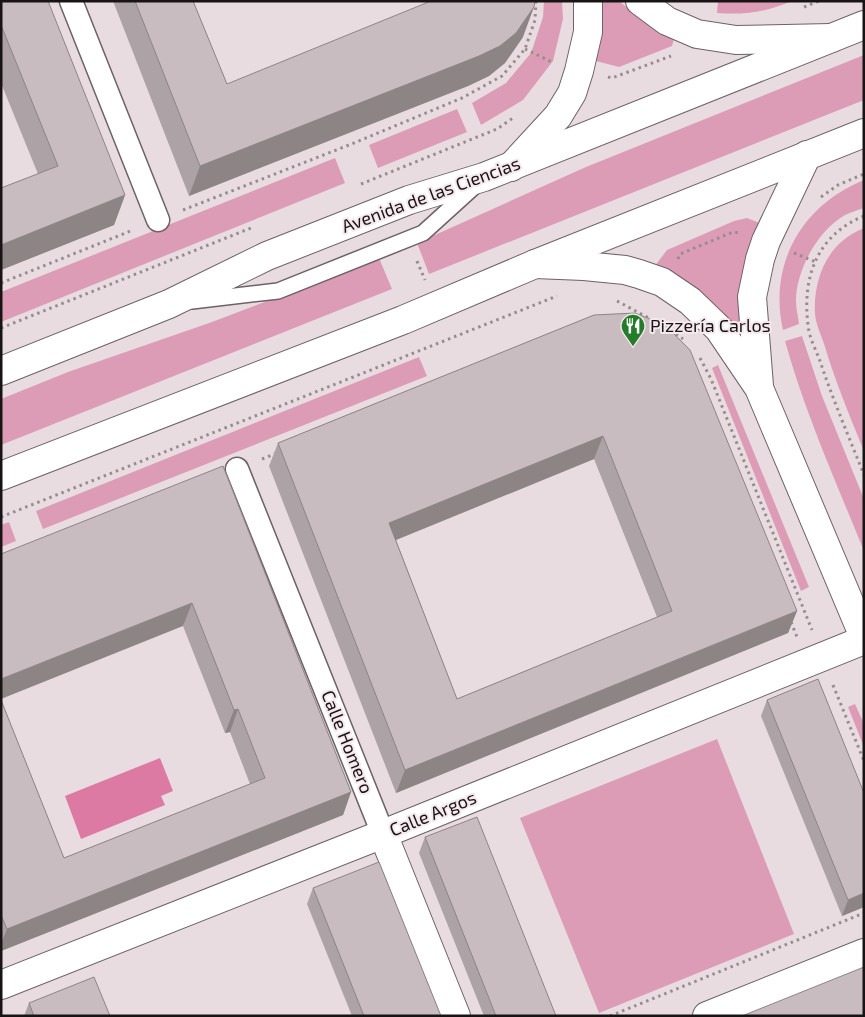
<svg xmlns="http://www.w3.org/2000/svg" width="865" height="1017" font-family="'Exo 2',sans-serif">
<rect width="100%" height="100%" fill="#e9dce0"/>
<g fill="#dd9cb5">
<path d="M544,1H562L563,19L553,61L523,100L481,125L472,103L506,83L531,53L543,17Z"/>
<path d="M600,1H619L651,27L674,39L672,46L619,67L592,60Z"/>
<path d="M718,1H793C764,12 747,15 717,13Z"/>
<path d="M864,55V100L429,274L417,243L586,167Z"/>
<path d="M457,109L467,132L378,168L369,145Z"/>
<path d="M335,158L345,183L1,322V292Z"/>
<path d="M864,180V208C858,210 851,212 845,215C818,230 796,270 796,301C796,308 798,316 799,324L783,330C768,264 802,205 864,180Z"/>
<path d="M747,218L762,224L745,328L738,331L721,310L697,289L654,267L667,250L734,221Z"/>
<path d="M864,228V451C850,417 836,383 825,347C822,337 816,325 815,314C813,278 828,242 864,228Z"/>
<path d="M379,258L392,289L1,445V399L68,372L212,322Z"/>
<path d="M802,336L822,396L864,499V551C836,482 805,413 785,341Z"/>
<path d="M419,357L427,376L43,529L36,511Z"/>
<path d="M718,365L809,587L801,591L712,368Z"/>
<path d="M9,522L16,541L1,547V525Z"/>
<path d="M855,704L864,724V747L848,707Z"/>
<path d="M717,739L794,934L599,1013L520,818Z"/>
</g>
<path fill="#dc7aa3" d="M160,758L173,791L161,796L165,805L81,839L65,796Z"/>
<g fill="none" stroke-linecap="round" stroke-linejoin="round">
<defs>
<path id="service" d="M192,301L278,291L423,233L476,185"/>
<g id="pedestrian">
<path d="M71,1L158,220"/>
<path d="M237,469L383,834"/>
</g>
<g id="minor">
<path d="M640,1L667,21L697,34L736,40L831,38"/>
<path d="M511,167L558,116L572,93L579,71L588,32V1"/>
<path d="M535,264L584,266L625,270L639,274L662,282L690,301L719,329L759,388L864,637"/>
<path d="M759,386L752,297L760,259L766,241L807,155"/>
<path d="M383,834L456,1016"/>
<path d="M1,985L383,834L864,640"/>
<path d="M707,1016L864,953"/>
</g>
<g id="primary">
<path d="M1,371L169,304L267,256L409,200L484,177L864,25"/>
<path d="M1,476L403,320L535,264L864,133"/>
</g>
</defs>
<use href="#service" stroke="#6d6266" stroke-width="18"/>
<use href="#pedestrian" stroke="#6d6266" stroke-width="25"/>
<use href="#minor" stroke="#6d6266" stroke-width="30"/>
<use href="#primary" stroke="#6d6266" stroke-width="30"/>
<g stroke="#968c8f" stroke-width="3" stroke-dasharray="2.5 4" stroke-linecap="butt">
<path d="M804,7L819,1"/>
<path d="M525,49L552,62"/>
<path d="M608,77L612,78L671,56"/>
<path d="M361,184L497,129L513,118"/>
<path d="M821,197L838,185L864,174"/>
<path d="M183,210L349,145L462,98L502,76L525,49L535,20L536,1"/>
<path d="M864,216C817,235 802,277 808,325C809,337 816,350 820,361C833,400 849,437 864,475"/>
<path d="M794,253L816,262"/>
<path d="M678,259L680,254L733,232L739,233"/>
<path d="M417,261L425,280"/>
<path d="M1,283L133,230"/>
<path d="M617,301L658,323"/>
<path d="M665,327L683,339"/>
<path d="M1,328L251,228"/>
<path d="M700,358L711,379L812,630"/>
<path d="M262,459L277,453"/>
<path d="M1,517L557,296"/>
<path d="M791,622L797,637"/>
<path d="M833,685L864,761"/>
<path d="M610,1016L864,913"/>
</g>
<use href="#service" stroke="#fff" stroke-width="15"/>
<use href="#pedestrian" stroke="#fff" stroke-width="22"/>
<use href="#minor" stroke="#fff" stroke-width="28"/>
<use href="#primary" stroke="#fff" stroke-width="28"/>
</g>
<g fill="#ada2a5" fill-rule="evenodd">
<path d="M1,1L125,195L114,225L1,270V188L38,174L1,83Z"/>
<path d="M113,1H193L227,84L523,37L505,63L489,76L468,86L189,196Z"/>
<path d="M594,315L797,611L788,633L396,793L269,466L278,443ZM594,459L657,617L457,699L396,540Z"/>
<path d="M223,466L351,792L343,815L1,951V700L64,858L250,784L230,732L225,733L183,626Z"/>
<path d="M767,700L864,907L842,916L761,716Z"/>
<path d="M425,837L556,1016H484L419,853Z"/>
<path d="M313,888L441,1016H352L307,904Z"/>
<path d="M29,1003L110,1016H24Z"/>
</g>
<g fill="#8d8486">
<path d="M534,7L523,37L505,63L489,76L468,86L189,196L200,166Z"/>
<path d="M125,195L114,225L1,270V245Z"/>
<path d="M603,436L594,459L381,546L389,523Z"/>
<path d="M192,603L183,626L1,699V679Z"/>
<path d="M797,611L788,633L396,793L405,770Z"/>
<path d="M238,709L230,732L225,733L234,710Z"/>
<path d="M351,792L343,815L1,951V944L7,929Z"/>
<path d="M864,893V907L842,916L848,900Z"/>
</g>
<g fill="#c9bcc0" stroke="#8d8486" fill-rule="evenodd">
<path d="M1,1H48L125,195L1,245V188L58,166L1,25Z"/>
<path d="M135,1H193L227,84L431,1H535L534,7L516,33L500,46L479,56L200,166Z"/>
<path d="M635,313L665,325L690,350L797,611L405,770L278,443L594,315ZM603,436L672,611L457,699L389,523Z"/>
<path d="M223,466L351,792L7,929L1,915V700L64,858L265,778L238,709L234,710L192,603L1,679V554Z"/>
<path d="M818,679L864,793V893L848,900L767,700Z"/>
<path d="M477,817L556,1016H496L425,837Z"/>
<path d="M379,862L441,1016H364L313,888Z"/>
<path d="M864,967V1016H742Z"/>
<path d="M94,977L110,1016H34L29,1003Z"/>
</g>
<defs>
<symbol id="restaurant-pin" viewBox="-11 -11 22 30"><path d="M0 17L-7.5 6A9.5 9.5 0 1 1 7.5 6Z" fill="#237c2a" stroke="#f6e9ed"/><path d="M-5-6h1v4h1v-4h1v4h1v-4h1v5L-1.5 .5V6h-2V.5L-5-1ZM5-6V6H3V1.5H1.5Q1.5-4 5-6Z" fill="#fff"/></symbol>
</defs>
<g fill-rule="evenodd">
<use href="#restaurant-pin" x="619" y="312" width="28" height="38"/>
</g>
<g text-anchor="middle" stroke-width="4" stroke-linejoin="round" paint-order="stroke">
<g font-size="18" fill="#181415" stroke="#f6e9ed">
<text transform="translate(431 195) rotate(-20)" y="6">Avenida de las Ciencias</text>
<text transform="translate(347 742) rotate(68)" y="6">Calle Homero</text>
<text transform="translate(433 814) rotate(-22)" y="6">Calle Argos</text>
</g>
<g font-size="18" fill="#181415" stroke="#f6e9ed" text-anchor="start">
<text x="650" y="332">Pizzería Carlos</text>
</g>
</g>
<rect width="865" height="1017" fill="none" stroke="#181415" stroke-width="5"/>
</svg>
